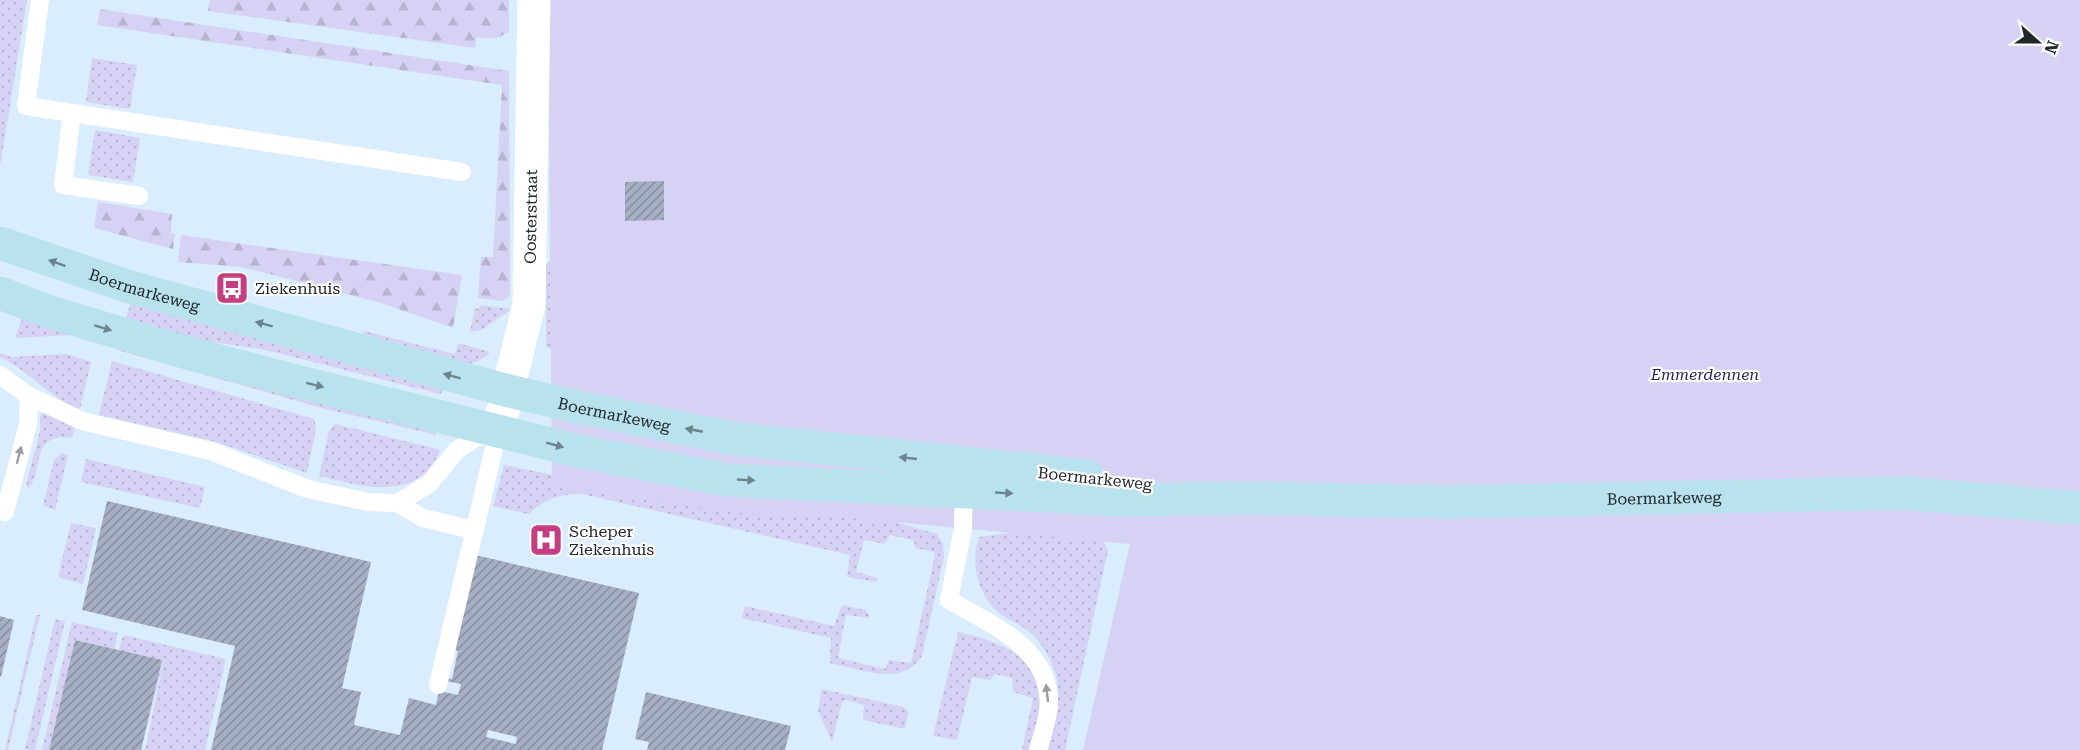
<svg xmlns="http://www.w3.org/2000/svg" width="2080" height="750" font-family="'Roboto Serif',serif">
<defs>
<pattern id="grass-dots" width="8" height="8" patternUnits="userSpaceOnUse" patternTransform="scale(1.5)"><rect width="8" height="8" fill="#d5d2f4"/><path d="M2 2h.1M6 6h.1" fill="none" stroke="#b7b4d2" stroke-width="1.8" stroke-linecap="round"/></pattern>
<pattern id="forest-firs" width="22" height="20" patternUnits="userSpaceOnUse" patternTransform="scale(1.5)"><rect width="22" height="20" fill="#d5d2f4"/><path d="M5 1l3.5 6h-7zM16 11l3.5 6h-7z" fill="#b7b4d2"/></pattern>
<pattern id="building-hatch" width="6" height="6" patternUnits="userSpaceOnUse" patternTransform="scale(1.5)"><rect width="6" height="6" fill="#a6aec3"/><path d="M-1 1l2-2M0 6l6-6M5 7l2-2" fill="none" stroke="#878e9f"/></pattern>
</defs>
<rect width="100%" height="100%" fill="#daedfe"/>
<g fill="url(#grass-dots)">
<path d="M0,0H27L0,167Z"/>
<path d="M92,58L137,65L130,109L86,102Z"/>
<path d="M95,130L140,138L133,182L88,175Z"/>
<path d="M551,261L579,356L546,347V264Z"/>
<path d="M132,299L444,385L443,391L440,394L266,350L165,335L125,321Z"/>
<path d="M481,305L512,309L481,330L470,332L475,308L479,309Z"/>
<path d="M22,319L98,335L95,343L69,335L15,338Z"/>
<path d="M360,330L455,354L458,343L490,352C467,380 410,354 384,342C376,339 365,335 360,330Z"/>
<path d="M118,343L429,427L437,435L318,407L117,350Z"/>
<path d="M0,353L11,357L66,354L91,362L80,409C49,398 30,371 0,357Z"/>
<path d="M112,361L314,419L316,428L307,473L213,441L99,415Z"/>
<path d="M43,412L75,427L72,438C30,432 44,470 29,488L26,485L40,431V417Z"/>
<path d="M335,424L437,449L440,451C417,504 361,486 319,476L329,431Z"/>
<path d="M62,453L68,455L55,510L43,505L54,460Z"/>
<path d="M86,459L205,487L200,508L81,482Z"/>
<path d="M504,465L709,507L878,517L937,534L943,544L944,557L922,656C901,688 861,669 830,663L831,638L742,618L745,606L834,626L842,605L866,610L870,618L846,615L838,658L885,669L889,660L911,663L935,555L934,552L916,548L913,540L890,535L885,544L864,540L856,572L878,578L876,582L847,577L850,555L582,494C561,493 544,499 529,514L493,506Z"/>
<path d="M71,523L96,528L83,584L58,577Z"/>
<path d="M1021,531L1102,539L1108,550L1065,750H1048C1054,725 1063,697 1055,672C1050,657 1040,639 1027,630C1020,624 1011,621 1003,616C978,597 970,566 979,537Z"/>
<path d="M36,615H40L8,750H5Z"/>
<path d="M55,619L65,621L35,750L25,749Z"/>
<path d="M72,622L118,633L114,649L75,640L49,750H42Z"/>
<path d="M958,632C998,641 1040,654 1039,705C1039,719 1033,736 1030,750H1022L1033,698L1013,692L1012,678L995,674L990,680L972,677L957,740L933,736Z"/>
<path d="M123,635L226,659L205,750H145L164,659L141,750L119,650Z"/>
<path d="M822,689L904,707L908,712L905,729L863,720L864,705L845,700L842,702L832,742L818,710Z"/>
</g>
<g fill="url(#forest-firs)">
<path d="M210,0H509V32L497,38H476L475,48L208,11Z"/>
<path d="M100,9L509,71L510,296L503,301L478,298V296L481,257H493L502,85L97,25Z"/>
<path d="M98,202L172,214L171,233L175,234L173,249L94,228Z"/>
<path d="M181,235L462,275L453,328L381,303L242,267L178,262Z"/>
</g>
<path fill="#d5d2f4" d="M548,0H2080V750H1083L1130,544L850,518L739,513L552,487Z"/>
<g fill="url(#building-hatch)" fill-rule="evenodd">
<path d="M664,181V220L625,221V182Z"/>
<path d="M107,501L371,562L342,688L361,692L354,725L400,735L409,698L436,705L439,691L458,695L461,684L436,679L437,676L452,679L458,651L453,649L475,555L639,593L602,750H211L235,646L82,610ZM488,730L517,737L516,744L486,737Z"/>
<path d="M0,616L14,620L1,677L0,676Z"/>
<path d="M75,640L162,660L141,750H49Z"/>
<path d="M646,692L791,726L785,750H647L649,742L635,739Z"/>
</g>
<g fill="none" stroke-linecap="round" stroke-linejoin="round">
<g stroke="#fff" stroke-width="18">
<path d="M40,0L26,106L72,113"/>
<path d="M139,196L63,185L72,113L462,172"/>
<path d="M0,375L29,396L28,424L5,512"/>
<path d="M29,396L82,421L211,451L308,489L368,502L397,503L429,484L457,450L474,439L491,433"/>
<path d="M964,484L963,528L949,600C990,624 1051,648 1049,705C1048,719 1042,736 1038,750"/>
<path d="M397,503L423,518L473,530"/>
<path d="M438,685L498,431"/>
</g>
<path stroke="#fff" stroke-width="33" id="s1" d="M498,431L529,304L534,0"/>
<g stroke="#b8e2ee" stroke-width="33">
<path id="s2" d="M0,243L130,287L509,391L578,407L730,438L1087,476"/>
<path id="s3" d="M0,293L47,311L177,350L288,379L570,449L727,480L1126,500L1246,498L1445,502L1902,493L2080,508"/>
</g>
</g>
<defs><path id="oneway-solid" d="M-6-.8H1V-3.2L6.5 0L1 3.2V.8H-6Z" transform="scale(1.5)"/></defs>
<g fill="#6c848e">
<use href="#oneway-solid" transform="translate(57 263) rotate(-160)"/>
<use href="#oneway-solid" transform="translate(264 324) rotate(-165)"/>
<use href="#oneway-solid" transform="translate(103 328) rotate(17)"/>
<use href="#oneway-solid" transform="translate(452 376) rotate(-165)"/>
<use href="#oneway-solid" transform="translate(315 385) rotate(14)"/>
<use href="#oneway-solid" transform="translate(694 430) rotate(-169)"/>
<use href="#oneway-solid" transform="translate(555 445) rotate(15)"/>
<use href="#oneway-solid" transform="translate(908 458) rotate(-174)"/>
<use href="#oneway-solid" transform="translate(746 480) rotate(3)"/>
<use href="#oneway-solid" transform="translate(1004 493) rotate(3)"/>
</g>
<g fill="#9b9ea0">
<use href="#oneway-solid" transform="translate(19 455) rotate(-76)"/>
<use href="#oneway-solid" transform="translate(1047 693) rotate(-97)"/>
</g>
<defs>
<symbol id="bus-square" viewBox="-11 -11 22 22"><rect x="-9" y="-9" width="18" height="18" rx="4" fill="#c43e81" stroke="#fff"/><path d="M-5-6H5V4H4V6H2V4H-2V6H-4V4H-5ZM-3.5-4V0h7V-4ZM-3.5 1.2v1.5H-2V1.2ZM2 1.2v1.5H3.5V1.2Z" fill="#fff"/></symbol>
<symbol id="hospital-square" viewBox="-11 -11 22 22"><rect x="-9" y="-9" width="18" height="18" rx="4" fill="#c43e81" stroke="#fff"/><path d="M-5-5h3v3.5h4V-5h3V5h-3V1.5h-4V5h-3Z" fill="#fff"/></symbol>
</defs>
<g fill-rule="evenodd">
<use href="#bus-square" x="213" y="269" width="38" height="38"/>
<use href="#hospital-square" x="527" y="521" width="38" height="38"/>
</g>
<g text-anchor="middle" stroke-width="4.5" stroke-linejoin="round" paint-order="stroke">
<g font-size="16" fill="#20272d" stroke="#fff">
<text dy="6" stroke="none"><textPath href="#s1" startOffset="218">Oosterstraat</textPath></text>
<text dy="6" stroke="none"><textPath href="#s2" startOffset="152">Boermarkeweg</textPath></text>
<text dy="6" stroke="none"><textPath href="#s2" startOffset="638">Boermarkeweg</textPath></text>
<text transform="translate(1095 478) rotate(6)" y="6">Boermarkeweg</text>
<text dy="6" stroke="none"><textPath href="#s3" startOffset="1689">Boermarkeweg</textPath></text>
</g>
<g font-size="16" fill="#20272d" stroke="#fff" text-anchor="start">
<text x="255" y="294">Ziekenhuis</text>
<text x="569" y="537">Scheper<tspan x="569" dy="18">Ziekenhuis</tspan></text>
</g>
<g font-size="16" font-style="italic" fill="#30235c" stroke="#fff">
<text x="1705" y="380">Emmerdennen</text>
</g>
</g>
<g transform="translate(2038 42) rotate(111)" stroke="#ffffff" stroke-width="4.5" paint-order="stroke">
<path d="M0-4.5L10 22L0 15L-10 22Z" fill="#20272d"/>
<text y="-9" font-size="16" font-weight="bold" text-anchor="middle" fill="#20272d">N</text>
</g>
</svg>
